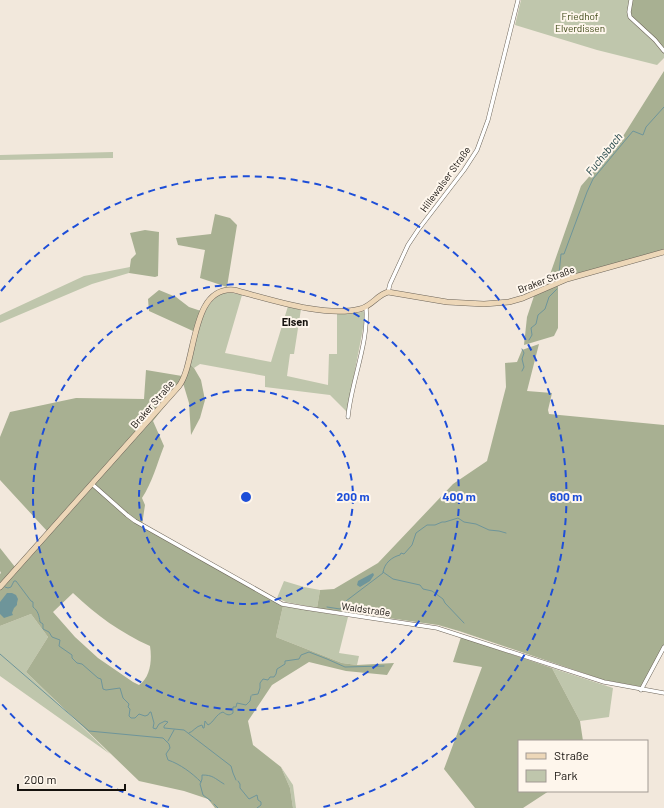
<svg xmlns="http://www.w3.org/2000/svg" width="664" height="808" font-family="Barlow,sans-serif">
<rect width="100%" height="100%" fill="#f2e8dc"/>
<g fill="#bfc6ac">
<path d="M521,0H630L644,28L664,48V58L657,65L597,50L515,25Z"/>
<path d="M113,152V158L0,160V155Z"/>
<path d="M130,267L129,273L92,284L0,323V315L84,276Z"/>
<path d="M228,292L242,295L225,353L271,362L288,306L301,309L294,354H290L287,376L328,385L329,354H337V314L358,313L365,311V318L347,412L330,395L265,387V376L200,364L194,368L190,364C196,342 201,296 228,292Z"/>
<path d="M284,581L304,587L320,590L317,608L286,602L277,598Z"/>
<path d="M283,606L348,617L339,653L359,656L357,665L342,663L276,637Z"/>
<path d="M31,614L48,637L26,672L110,754L0,676V626Z"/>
<path d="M552,668L613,688L609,717L580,721Z"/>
<path d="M281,767L293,785L296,808H293L290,788Z"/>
</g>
<g fill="#a8b092" fill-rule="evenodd">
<path d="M630,0H664V48L644,28H639L629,18Z"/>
<path d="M664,71V250L547,283L581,186L620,141Z"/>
<path d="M215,214L230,218L237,225L227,287L200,278L205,250L178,245L176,238L211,234Z"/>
<path d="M145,230L159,232L158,276L155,277L129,273L131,259L136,254L130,233Z"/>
<path d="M558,285V328L554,336L524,345L527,317L534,296Z"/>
<path d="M159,290L176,297L189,307L201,311L193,331L149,311L148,299Z"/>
<path d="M539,344L527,391L552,393L548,410L549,414L664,425V645L642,687L604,680L459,631L438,625L317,608L320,590L334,589L378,563L453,484L487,461L506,387L505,363L517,362L522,350Z"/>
<path d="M190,364L194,368L201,380L205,400L200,418L191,435L189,403L183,383L153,421L164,446C157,464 152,483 142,498L145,505L142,525L283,606L276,637L342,663L357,665L394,663L387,675L346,671L309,662L272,685L248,721L253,745L281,767L290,788L293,808H215L208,799L184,791L139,781L26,672L48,637L31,614L0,626V574L1,573L0,571V548L15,567L47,531L0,480V437L10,412L76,398L144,399L146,370L182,376ZM73,593C96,615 121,633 150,646C152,659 151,677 139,685L133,682L98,658L75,637L53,612Z"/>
<path d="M461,637L552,668L580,721L583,741H519V791H549L523,808H475L444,769L482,667L453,662Z"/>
</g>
<g fill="#6e959a">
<path d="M371,574L373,573L374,575L370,581L360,587L357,585L358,581Z"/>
<path d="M7,593H12L16,595L18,599L17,603V605L14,608L12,613L13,615L4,618L0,614V602Z"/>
</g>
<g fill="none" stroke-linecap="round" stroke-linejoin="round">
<g stroke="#6e959a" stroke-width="1">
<path d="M559,274L561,254H564L587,192L593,179L633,131L643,135L646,127L664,107"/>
<path d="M529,340L532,335L531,328L536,324L538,315L545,309L549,297L557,289"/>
<path d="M522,371L524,367L522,359L524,353L522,349"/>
<path d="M383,572L393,579L420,585L423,589L432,591L443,599L445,603L464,623"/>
<path d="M5,587L8,588L11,587L14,581H16L31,601L33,602V607C38,611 39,615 40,622L43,624V629L49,632L52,637L60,640L59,646L72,655V658L77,663L82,664L98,678L101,679L103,689L106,690L120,688L123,698L129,704L128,707L130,709L129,716L131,718H135L139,714L145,716L148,715L150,712H151L154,723L153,728L156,729L159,724L165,721L168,722L164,726V728L184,730L231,766L233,773L236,780"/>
<path d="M327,607L340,609L346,601L383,573C384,563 392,557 400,555L401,553L404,554L412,545L416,533L427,525H435L442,522H445L458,518L464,522L476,524L489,530L499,531L506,533"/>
<path d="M0,654L89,731L163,738L169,744L170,748L166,754L168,760C180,764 192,773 201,782L200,784L203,795L211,801"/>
<path d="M252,695L258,694L260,688V683L263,679L268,680L270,677H274L276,674L277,669L285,664V661L299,659L301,655L309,652L327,659L345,667L384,666"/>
<path d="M189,733C193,732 196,726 202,725L203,728H204L205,721L208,725C214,722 216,714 223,712C227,715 229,716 233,713V707H236L237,703L246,705L250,701L251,696"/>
<path d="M168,741L174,730"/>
<path d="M238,781L240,784V788L249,799L257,795L258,800L261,802V805L257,808"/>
<path d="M201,782L202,779V775C213,775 214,778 224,784"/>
<path d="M214,804L218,808"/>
</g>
<defs>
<g id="minor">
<path d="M631,0L629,12L630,17L655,40L664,51"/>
<path d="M388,292L390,284L408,245L418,230L464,170L477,150L488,120L518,0"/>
<path d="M348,417C351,382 369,343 366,307"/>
<path d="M92,484L127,515L135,521L282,604L305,608L437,628L604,682L664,693"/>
<path d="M641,690L664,647"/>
</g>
<path id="secondary" d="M0,587L179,386C197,362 190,286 234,290C269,299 325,318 360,309C372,306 377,295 388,292L447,302L484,304L509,302L523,298L567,279L664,252"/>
</defs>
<use href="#minor" stroke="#6d655a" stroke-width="4.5"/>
<use href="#secondary" stroke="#6d655a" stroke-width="6"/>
<use href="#minor" stroke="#fff" stroke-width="3.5"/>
<use href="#secondary" stroke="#edd7b8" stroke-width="5"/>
</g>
<g fill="none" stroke="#1d4ed8" stroke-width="2" stroke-dasharray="7 5">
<circle cx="246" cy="497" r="107"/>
<circle cx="246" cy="497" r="213"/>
<path d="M169 807A320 320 0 0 1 1 703M1 291A320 320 0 1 1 323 807"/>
</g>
<g text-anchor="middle" stroke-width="4" stroke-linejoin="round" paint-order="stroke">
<g font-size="10" fill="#404a19" stroke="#fef6ec">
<text x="580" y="20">Friedhof<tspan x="580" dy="12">Elverdissen</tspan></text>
</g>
<g font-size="10" fill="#15110d" stroke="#fef6ec">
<text transform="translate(445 179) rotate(-54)" y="4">Hillewalser Straße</text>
<text transform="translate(546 279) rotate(-21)" y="4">Braker Straße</text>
<text transform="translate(152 404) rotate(-49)" y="4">Braker Straße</text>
<text transform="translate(366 609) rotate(8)" y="4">Waldstraße</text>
</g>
<g font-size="11" font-style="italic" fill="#0f363b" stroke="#fef6ec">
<text transform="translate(604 154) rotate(-51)" y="4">Fuchsbach</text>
</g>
<g font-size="11" font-weight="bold" fill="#15110d" stroke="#fef6ec">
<text x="295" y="326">Elsen</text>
</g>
</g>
<circle cx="246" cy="497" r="6" fill="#1d4ed8" stroke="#fef6ec" stroke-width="2"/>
<g font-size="12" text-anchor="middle" font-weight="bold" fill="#1d4ed8" stroke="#fef6ec" stroke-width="4" stroke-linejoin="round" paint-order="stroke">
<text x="353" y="501">200 m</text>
<text x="459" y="501">400 m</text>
<text x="566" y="501">600 m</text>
</g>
<rect x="518" y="740" width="130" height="52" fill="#fef6ec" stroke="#a19a93"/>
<rect x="526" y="753" width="20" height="6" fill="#edd7b8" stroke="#a19a93"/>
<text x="554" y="760" font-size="12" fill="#15110d">Straße</text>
<rect x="526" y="770" width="20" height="12" fill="#bfc6ac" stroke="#a19a93"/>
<text x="554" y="780" font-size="12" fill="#15110d">Park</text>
<path d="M18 784v6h107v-6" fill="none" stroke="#15110d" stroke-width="2"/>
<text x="24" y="784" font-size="12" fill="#15110d" stroke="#fef6ec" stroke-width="3" paint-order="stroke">200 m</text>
</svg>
